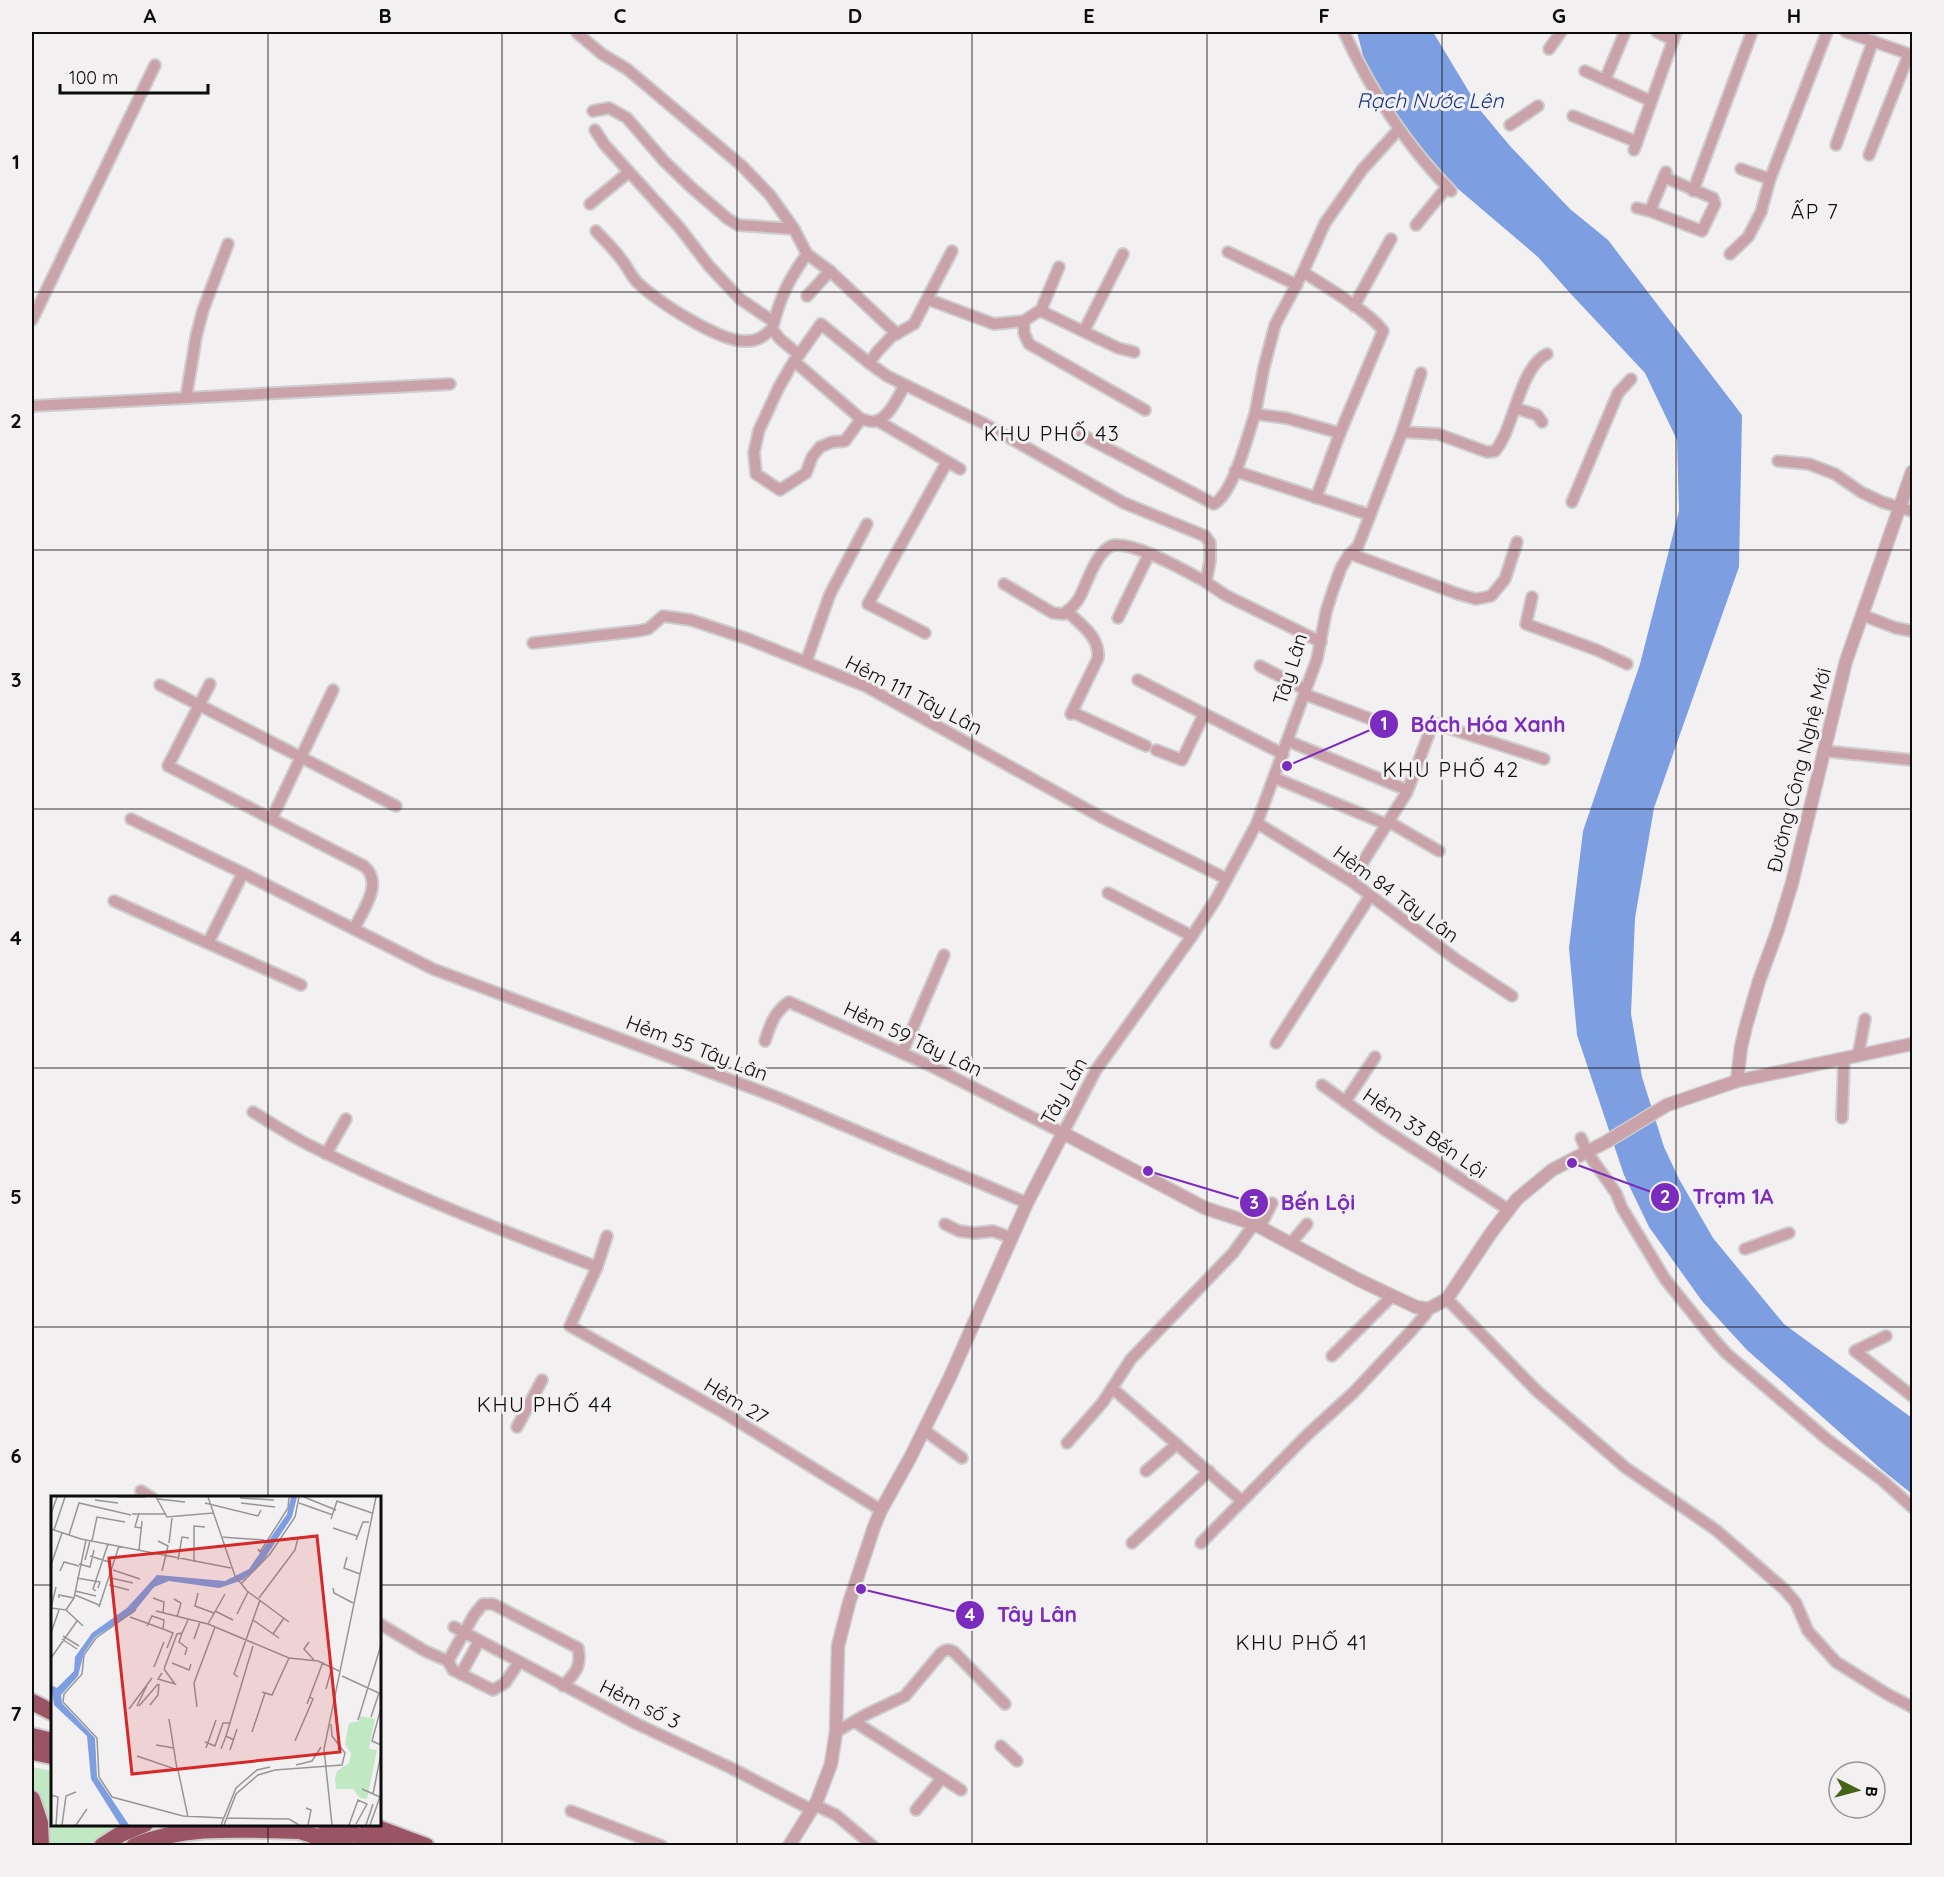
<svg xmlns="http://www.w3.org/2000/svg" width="1944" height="1877" font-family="Quicksand,sans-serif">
<rect width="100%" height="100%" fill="#f3f0f2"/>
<path fill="#c0e9c3" d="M32,1767L52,1771V1824L124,1825L87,1845H45L47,1832L44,1808L32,1787Z"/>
<path fill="#7d9ee0" d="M1357,32H1433L1480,110L1510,146L1570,209L1608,240L1742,415L1739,567L1654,808L1635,918L1631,1014L1642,1077L1664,1147L1679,1179L1713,1238L1784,1324L1912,1418V1494L1881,1469L1747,1350L1702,1301L1649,1227L1624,1175L1577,1035L1569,948L1583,831L1640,664L1679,511L1677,440L1645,373L1570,293L1538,257L1430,165L1399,124L1364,59Z"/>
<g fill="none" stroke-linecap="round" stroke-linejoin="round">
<defs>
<g id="minor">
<path d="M1344,32C1370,89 1407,146 1451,191"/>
<path d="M1657,32L1673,40"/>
<path d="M1846,32L1912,55"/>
<path d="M577,33L602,54L627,69L742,166L770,195L794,229L807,254L830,271"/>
<path d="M1549,49L1561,32"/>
<path d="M1585,71L1651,101"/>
<path d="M1605,80L1625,32"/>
<path d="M593,111L609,108L627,118L664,161L692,188L728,219L738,225L794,229"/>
<path d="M1573,116L1637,142"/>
<path d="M1510,125L1538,106"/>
<path d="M595,130L604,144L679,227L709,266L740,299L774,322"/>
<path d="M1836,145L1873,41"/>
<path d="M1634,150L1676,32"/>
<path d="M1869,155L1909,54"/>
<path d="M1741,169L1770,179"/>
<path d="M1693,191L1752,32"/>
<path d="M590,204L629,172"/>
<path d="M1637,208L1650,211L1702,231L1715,204L1713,198L1664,177"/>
<path d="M1650,211L1666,172"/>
<path d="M1416,225L1447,187"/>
<path d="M596,231C604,240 614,249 621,259C627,266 631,276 637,282C657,301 720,343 747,341C758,341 764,336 772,329"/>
<path d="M952,251L914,324L891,337L877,352L869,363L887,376L985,424L1124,503L1205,536L1210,543V561L1206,582L1225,595L1321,642"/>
<path d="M1228,252L1297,285"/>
<path d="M1730,254L1748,237L1761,212L1770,179L1827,32"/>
<path d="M1059,267L1043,305V312L1118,348L1134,352"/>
<path d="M807,296L830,271L897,334"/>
<path d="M927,299L994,324L1024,321L1042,309"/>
<path d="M1354,306L1391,239"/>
<path d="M32,320L155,65"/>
<path d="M1024,321V333L1029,344L1145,410"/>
<path d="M1084,331L1123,254"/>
<path d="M799,355L780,339L772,329C780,298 788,280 807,254"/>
<path d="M794,361L861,419C866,420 872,423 876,421C890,417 898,396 905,385"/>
<path d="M186,398L196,337L203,310L228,244"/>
<path d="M32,406L450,384"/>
<path d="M1515,408L1537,415L1542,422"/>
<path d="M1255,414L1264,367L1275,325L1303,272L1325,223L1362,170L1399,129"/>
<path d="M861,419L845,441L832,442L820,447L812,457L806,473L780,490L756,474L754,452L759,430L779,387L791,366L821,324L869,363"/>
<path d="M878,421L960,469"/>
<path d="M1402,432L1438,434L1487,452L1495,451C1515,427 1519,368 1547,354"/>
<path d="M1082,435L1214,504C1234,492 1247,437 1255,414L1286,418L1340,433L1383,331C1371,313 1323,285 1303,272"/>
<path d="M1778,461L1809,464L1835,474L1861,492L1882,502L1912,511"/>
<path d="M1235,471L1370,515"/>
<path d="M1316,498L1340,433"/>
<path d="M1572,502L1618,393L1631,379"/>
<path d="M1351,554L1458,594L1476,599L1491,596L1505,579L1517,542"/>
<path d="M1004,584L1053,613L1064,614C1083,599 1081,592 1091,572C1095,563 1102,550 1111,546C1131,539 1187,572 1206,582"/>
<path d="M1532,597L1526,624L1597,650L1627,664"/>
<path d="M1067,611C1081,625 1100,637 1098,658L1071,714"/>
<path d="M1862,615L1896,628L1912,631"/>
<path d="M1118,618L1149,554"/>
<path d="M925,633L868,604L947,462"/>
<path d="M533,643L638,631L648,629L663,616L691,620L748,639L865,686L1101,817L1227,879"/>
<path d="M806,662L830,594L867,524"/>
<path d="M1260,666L1306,690"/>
<path d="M1138,680L1283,754"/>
<path d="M210,684L168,766L364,866C384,883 363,910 354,929"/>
<path d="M160,685L396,806"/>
<path d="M1304,694L1379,722"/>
<path d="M1072,712L1146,746"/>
<path d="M1288,741L1407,790"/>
<path d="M1156,750L1182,760L1204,714"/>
<path d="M1824,751L1912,760"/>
<path d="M1275,778L1388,825"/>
<path d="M272,818L333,690"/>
<path d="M131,819L243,873L208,943"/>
<path d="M1389,822L1439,851"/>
<path d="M1257,823L1351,881L1457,960L1512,996"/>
<path d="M243,873L433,969L779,1098L1027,1203"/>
<path d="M1351,881L1407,792L1433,723L1544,759"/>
<path d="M1108,893L1192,936"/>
<path d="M114,901L301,985"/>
<path d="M765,1041C770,1025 775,1011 789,1002L931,1066L1063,1133L1096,1070L1192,936L1216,899L1257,823L1317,659L1326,612L1333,590L1341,568L1348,556L1358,546L1364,531L1402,432L1421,373"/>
<path d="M1276,1043L1370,896"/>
<path d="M902,1053L944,955"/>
<path d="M1858,1056L1865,1019"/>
<path d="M1322,1085L1382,1128L1509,1210"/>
<path d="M1345,1102L1375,1057"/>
<path d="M253,1112C273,1124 292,1137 313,1147C405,1193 501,1230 597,1267"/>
<path d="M1842,1118L1844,1059"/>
<path d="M1581,1138L1587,1152L1616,1193L1622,1208L1665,1279L1711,1336L1726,1353L1828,1440L1882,1480L1912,1507"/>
<path d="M326,1154L346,1119"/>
<path d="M945,1224L959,1231L975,1233L993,1231L1012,1238"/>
<path d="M1260,1227L1272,1203"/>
<path d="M607,1236L597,1267L570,1326L726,1414L881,1510"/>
<path d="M1291,1243L1307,1224"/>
<path d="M1745,1249L1789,1233"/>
<path d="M1447,1299L1537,1391L1626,1468L1716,1530L1784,1589L1796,1603L1808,1631L1836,1662L1887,1694L1912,1707"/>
<path d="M1886,1336L1855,1351L1912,1396"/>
<path d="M1332,1356L1392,1296"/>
<path d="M1112,1388L1242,1501"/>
<path d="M517,1427L542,1380"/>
<path d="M924,1430L962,1458"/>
<path d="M1067,1443L1103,1402L1131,1359L1233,1253L1254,1224"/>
<path d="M1146,1471L1177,1444"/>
<path d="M141,1491L152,1498"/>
<path d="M1132,1543L1209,1471"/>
<path d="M1201,1543L1307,1435L1354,1392L1412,1330L1425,1315L1428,1309"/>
<path d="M380,1624L425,1651L448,1661L453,1670L493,1690L505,1683L519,1662"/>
<path d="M454,1627L637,1724L731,1768L812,1810"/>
<path d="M448,1661L474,1615L483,1604H493L578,1648C582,1667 575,1673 563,1686"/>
<path d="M461,1674L479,1641"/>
<path d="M855,1722L961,1790"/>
<path d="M836,1732L865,1715L905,1696L941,1653C946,1649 949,1649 954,1652L1005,1704"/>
<path d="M1001,1746L1017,1761"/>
<path d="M815,1805L836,1815L873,1846"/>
<path d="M916,1810L942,1778"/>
<path d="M571,1811L662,1846"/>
</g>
<g id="tertiary">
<path d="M1737,1081L1741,1047L1746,1026L1759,981L1778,929L1792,883L1846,661L1912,472"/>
<path d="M789,1846L817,1801L831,1764L836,1732L838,1646L849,1603L874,1527L881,1510L910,1458L950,1377L1027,1203L1063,1133L1205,1208L1254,1224L1359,1280L1416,1307L1428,1309L1447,1299L1491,1233L1517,1199L1552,1170L1606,1142L1667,1105L1737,1081L1912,1044"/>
</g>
<g id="trunk">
<path d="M32,1702L52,1712"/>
<path d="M32,1736L52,1741"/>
<path d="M32,1752L52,1756"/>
<path d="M32,1799L40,1823L41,1846"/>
<path d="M325,1824L387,1846"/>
<path d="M367,1824L426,1846"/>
<path d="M290,1828L346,1846"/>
<path d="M102,1846L119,1835L145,1824"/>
<path d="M134,1846C186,1824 245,1830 300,1831"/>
</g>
</defs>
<use href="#minor" stroke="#cecccd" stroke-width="14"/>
<use href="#tertiary" stroke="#cecccd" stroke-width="15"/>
<use href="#trunk" stroke="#cecccd" stroke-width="20"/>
<use href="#minor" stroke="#caa2a9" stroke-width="10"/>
<use href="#tertiary" stroke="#caa2a9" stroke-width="12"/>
<use href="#trunk" stroke="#9b5464" stroke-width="16"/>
</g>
<path fill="none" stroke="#0d0c0d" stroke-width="1.5" stroke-opacity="0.55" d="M268,32V1498M502,32V1846M737,32V1846M972,32V1846M1207,32V1846M1442,32V1846M1676,32V1846M32,292H1912M32,550H1912M32,809H1912M32,1068H1912M32,1327H1912M32,1585H52M380,1585H1912M268,1824V1846"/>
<g text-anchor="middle" stroke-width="6" stroke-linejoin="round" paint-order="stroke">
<g font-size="20" fill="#0d0c0d" stroke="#f3f0f2">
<text transform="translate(1290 669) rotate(-73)" y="7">Tây Lân</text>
<text transform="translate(914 695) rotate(27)" y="7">Hẻm 111 Tây Lân</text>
<text transform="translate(1799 770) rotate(-76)" y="7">Đường Công Nghệ Mới</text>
<text transform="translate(1396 894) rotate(36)" y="7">Hẻm 84 Tây Lân</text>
<text transform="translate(913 1039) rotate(25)" y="7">Hẻm 59 Tây Lân</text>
<text transform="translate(697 1048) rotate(21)" y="7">Hẻm 55 Tây Lân</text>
<text transform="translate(1064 1091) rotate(-61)" y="7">Tây Lân</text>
<text transform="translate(1425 1133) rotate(34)" y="7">Hẻm 33 Bến Lội</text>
<text transform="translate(736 1401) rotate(31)" y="7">Hẻm 27</text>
<text transform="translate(640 1704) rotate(26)" y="7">Hẻm số 3</text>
</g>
<g font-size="21" font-style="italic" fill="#173784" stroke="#f3f0f2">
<text x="1430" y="108">Rạch Nước Lên</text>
</g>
<g font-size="21" letter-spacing="1.5" fill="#0d0c0d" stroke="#f3f0f2">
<text x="1815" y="219">ẤP 7</text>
<text x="1052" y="441">KHU PHỐ 43</text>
<text x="1451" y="777">KHU PHỐ 42</text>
<text x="545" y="1412">KHU PHỐ 44</text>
<text x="1302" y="1650">KHU PHỐ 41</text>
</g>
</g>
<g transform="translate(51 1496)">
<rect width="330" height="330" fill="#f3f0f2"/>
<path d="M309,220L324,223L318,253L326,254L316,303L309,302L302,293H285L284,282L286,275L298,267L300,257L294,248L298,227L308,225Z" fill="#c0e9c3"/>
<path d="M240,1H246L241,21L210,68L192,84L168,92L118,85L103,91L82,117L44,141L33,157L27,180L10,199L11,207L44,242L46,281L78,329H69L40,283L36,240L3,209L0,189L6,192L23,175L24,161L41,137L76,112L106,79L174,85L198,73L236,18Z" fill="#7d9ee0"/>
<path fill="none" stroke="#979596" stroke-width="1.5" d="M67,1H94M105,1L116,21L162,17M157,1L184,80L196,95L238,126M253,1L285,14M189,2L223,4M107,3L134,6M44,4L67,7M154,7L207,20L210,14M190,7L224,11M248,7L282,19M88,17L84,31L90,32M0,18L6,1M81,18H114M280,23L286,5L321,17M282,32L306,40M0,33L30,43L180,72M3,34L14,1M18,39L28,7L80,19M170,41L213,44M305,44L312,26H318M41,45L46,21L74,26M107,45L117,50L111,75M118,47L121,22M207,53L209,56L237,12L238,1M88,54L91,25M39,60L58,66M296,61L293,72L309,78M34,64L39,45M127,64L131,41L138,42M143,66V30L154,31M28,68L39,71L43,54M0,69L11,37M62,74L89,83M9,75L13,66L28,70M26,82L49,86L47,92M60,82L82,87M190,88L219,58L244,21L248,1M58,89L78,94M282,92L283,97L302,107M24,95L45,100M45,95L42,93L57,48M147,97L144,110L163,117M24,99L48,109M8,102V99L23,102M102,102L113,106L112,117M208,102L244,54L247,42M123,103L130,107L126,121M48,111L68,50M0,112L15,114L23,102L35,44M0,112L5,91M15,114L32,130M85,114L45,142L33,159L31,178L13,198L12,206L46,242L48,281L61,301L132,320L173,322M105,115L157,128L238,162L267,165L288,175M164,115L182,124M186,118L197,96M79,121L112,133M202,124L228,142M157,128L174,98M96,130L101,120L113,124L112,133L122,137L116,152M0,137L8,114M131,137L128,146L136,152L134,159M222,138L233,122M12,140L28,150M11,143L26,153M143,143L149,126M258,146L253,153L263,164M0,162L26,125M121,167L138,174L140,168M103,171L113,146M113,173L126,138L131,137L137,124M111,177L107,183L124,188L113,173M291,180L330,198M187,181L183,178L209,104M275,193L281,171M211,196L221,199L238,162M256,208L272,166M99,209L107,199L108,188M86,210L97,187M88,210L107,188M146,211L143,187L164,131M330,212L321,245L330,249M78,213L101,182M320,221L328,197M118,223L126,273M307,224L330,149M201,236L214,197M175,240L202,150M244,245L262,203L259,201M154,246L164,250L172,227H180M105,249L123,252M155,252L165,224M170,253L175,240L183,244M179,254L186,233M86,260L127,274L137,321M245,269L261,265L270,251M311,293L329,301M322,298L330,258M0,299L7,301L5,329M255,312L260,314L257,329M176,322L238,323L248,329M11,329L15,300L25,296M25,329L36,313M170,329L185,292L206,274L219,271M173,329L185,298L207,279L224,274L291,269L294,257L281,240L280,228M281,329L273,253L325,1M298,329L307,304L316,308L305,328M315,329L322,308M319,329L329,301"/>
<path fill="#d62828" fill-opacity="0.15" stroke="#d62828" stroke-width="3" d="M266,40L289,256L81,278L58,62Z"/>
<rect width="330" height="330" fill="none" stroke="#0d0c0d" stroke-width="3"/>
</g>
<path fill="none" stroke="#7b2cbf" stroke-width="2" d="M1287 766L1384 724M1572 1163L1665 1197M1148 1171L1254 1203M861 1589L970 1615"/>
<g fill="#7b2cbf" stroke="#f3f0f2" stroke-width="2">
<circle cx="1287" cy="766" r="6"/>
<circle cx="1572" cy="1163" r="6"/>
<circle cx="1148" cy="1171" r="6"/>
<circle cx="861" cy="1589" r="6"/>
<circle cx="1384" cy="724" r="15"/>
<circle cx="1665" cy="1197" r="15"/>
<circle cx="1254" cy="1203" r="15"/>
<circle cx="970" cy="1615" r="15"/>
</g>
<g font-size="18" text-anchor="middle" font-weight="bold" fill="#fff">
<text x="1384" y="730">1</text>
<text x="1665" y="1203">2</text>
<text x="1254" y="1209">3</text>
<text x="970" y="1621">4</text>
</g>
<g font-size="21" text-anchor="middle" font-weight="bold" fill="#7b2cbf" stroke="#f3f0f2" stroke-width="6" stroke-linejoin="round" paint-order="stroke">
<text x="1488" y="732">Bách Hóa Xanh</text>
<text x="1733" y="1204">Trạm 1A</text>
<text x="1318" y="1210">Bến Lội</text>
<text x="1037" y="1622">Tây Lân</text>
</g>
<rect width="1944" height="1877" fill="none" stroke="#f3f0f2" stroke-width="66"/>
<g transform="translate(1857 1790) rotate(96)"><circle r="28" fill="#f3f0f2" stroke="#979596" stroke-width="1.5"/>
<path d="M0-4.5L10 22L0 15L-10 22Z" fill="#466417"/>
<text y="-9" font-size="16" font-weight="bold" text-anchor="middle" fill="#0d0c0d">B</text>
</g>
<path d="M60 84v9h148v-9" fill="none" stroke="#0d0c0d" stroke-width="3"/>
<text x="69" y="84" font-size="18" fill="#0d0c0d" stroke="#f3f0f2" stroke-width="4.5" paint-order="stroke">100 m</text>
<rect x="33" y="33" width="1878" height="1811" fill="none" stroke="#0d0c0d" stroke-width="2"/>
<g font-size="20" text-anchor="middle" font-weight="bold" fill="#0d0c0d">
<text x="150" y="23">A</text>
<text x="385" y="23">B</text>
<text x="620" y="23">C</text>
<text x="855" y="23">D</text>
<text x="1089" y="23">E</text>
<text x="1324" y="23">F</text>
<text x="1559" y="23">G</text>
<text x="1794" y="23">H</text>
<text x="16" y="169">1</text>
<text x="16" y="428">2</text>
<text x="16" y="687">3</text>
<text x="16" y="945">4</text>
<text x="16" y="1204">5</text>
<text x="16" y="1463">6</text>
<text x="16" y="1721">7</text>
</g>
</svg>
